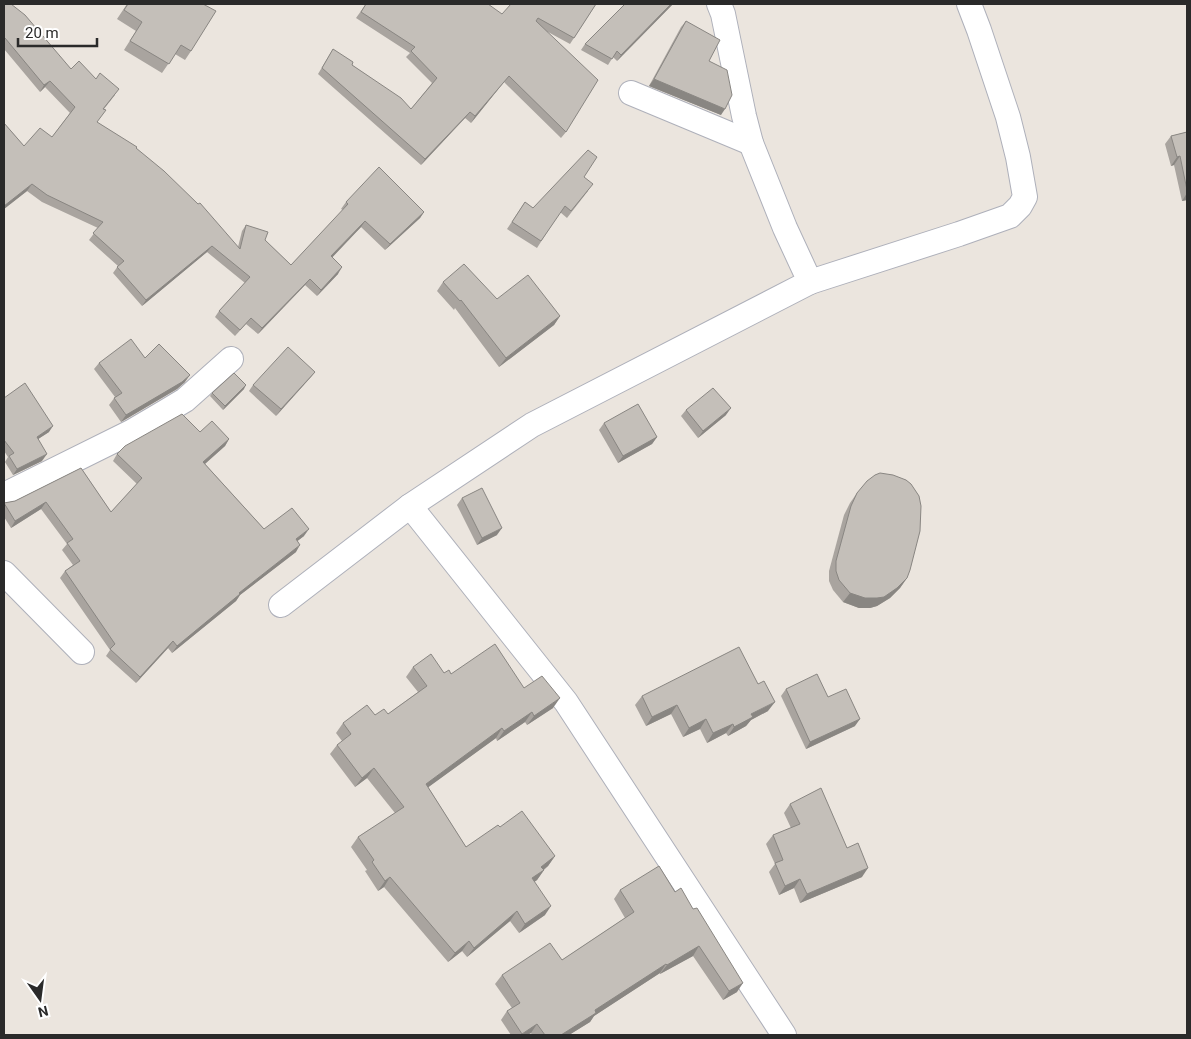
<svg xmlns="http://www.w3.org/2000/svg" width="1191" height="1039" font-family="Roboto,sans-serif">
<rect width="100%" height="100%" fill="#ebe5de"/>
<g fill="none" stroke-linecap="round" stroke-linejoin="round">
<defs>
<g id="minor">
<path d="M631,93L751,143"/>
<path d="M810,282L959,234L1010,216L1020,206L1025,197L1018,157L1008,117L979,30L969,4"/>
<path d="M4,495L131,432L165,412L185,400L231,359"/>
<path d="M410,506L566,702L784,1035"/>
<path d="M4,573L82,652"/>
<path d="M281,605L410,506L532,425L810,282L785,228L751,143L744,116L723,14L719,4"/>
</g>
</defs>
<use href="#minor" stroke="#aeb0ba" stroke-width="26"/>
<use href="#minor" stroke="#fff" stroke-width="24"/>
</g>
<g fill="#a9a49f">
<path d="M4,4L71,69L96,79L115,95L104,109L97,122L136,148L238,247L242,231L246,225L265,240L291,265L343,210L341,209L346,202L424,212L420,218L385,250L361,227L332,257L338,274L317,296L305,285L258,334L246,324L235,336L215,317L219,311L245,283L207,252L142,306L113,273L118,266L89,240L98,228L42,202L27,191L4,209V123L24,146L52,137L70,113L45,87L40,92L4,49Z"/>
<path d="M127,4H203L191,51L185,60L175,54L162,73L124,50L136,31L117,19Z"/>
<path d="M366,4L502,14L596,4L570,44L548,32L566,132L561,138L504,82L471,123L465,118L421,165L318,74L333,49L352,65L411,109L432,83L406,57L410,53L356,18Z"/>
<path d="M625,4H673L617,61L613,57L608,65L581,50L585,44Z"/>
<path d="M686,21L709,61L721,115L649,86L681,27Z"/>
<path d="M1187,132V200L1182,201L1174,165L1171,166L1165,144L1171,136Z"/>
<path d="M584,177L588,191L567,218L560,212L537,248L507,229L525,202L533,208Z"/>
<path d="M443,282L497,299L560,316L554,325L499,367L455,308L454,310L437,291Z"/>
<path d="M145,358L185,382L177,389L121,422L109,405L115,397L94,369L99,363Z"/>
<path d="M315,372L310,378L276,416L249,391L253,385Z"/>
<path d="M244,389L223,410L210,396L212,393Z"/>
<path d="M4,398L49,432L38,439L42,461L13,475L5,462L8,457L4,451Z"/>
<path d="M686,410L726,415L698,438L681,416Z"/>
<path d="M604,423L657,437L652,444L618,463L599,430Z"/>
<path d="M200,432L229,439L225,446L205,464L264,529L304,536L297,541L296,552L240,595L236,601L172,653L168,648L136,683L106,656L110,650L60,578L65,571L73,565L62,550L67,544L41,509L11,528L4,517V503L15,501L81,468L111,512L137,484L113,461L117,454Z"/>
<path d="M857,493L907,578L900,588L890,598L877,606L870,608H859L843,602L833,590L829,581V571L844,515L850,503Z"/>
<path d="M462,498L497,535L477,545L457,505Z"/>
<path d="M413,667L444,673L451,674L524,688L553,708L527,725L525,722L497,741L496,738L428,787L466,847L500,827L555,856L548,866L544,870L537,880L534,882L545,915L519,933L510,921L467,957L462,951L448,962L384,887L378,891L365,871L367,870L351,847L358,837L395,813L367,778L355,787L330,754L337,745L342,741L336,733L343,723L375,715L388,714L418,692L406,677Z"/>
<path d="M786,689L828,697L855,726L806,749L781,696Z"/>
<path d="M642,696L768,711L751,720L746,726L728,736L726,733L707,743L700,729L683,737L671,714L646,726L635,705Z"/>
<path d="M790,804L847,848L862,877L800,903L794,888L779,895L769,872L775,864L766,844L773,835L791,828L784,813Z"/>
<path d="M620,890L675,892L737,992L723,1000L693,956L660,974V973L594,1016L590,1022L569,1035H532L531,1033L527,1035H511L501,1020L507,1011L512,1008L495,984L502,975L562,960L625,918L614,899Z"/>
</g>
<g fill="#898682">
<path d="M671,4H673L617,61L621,55Z"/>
<path d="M509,76L504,82L471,123L475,116Z"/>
<path d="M654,79L725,109L721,115L649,86Z"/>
<path d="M50,81L45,87L40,92L44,85Z"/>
<path d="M470,112L465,118L421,165L425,159Z"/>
<path d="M1180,156L1174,165L1171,166L1177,157Z"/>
<path d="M32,184L27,191L4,209V206Z"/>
<path d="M1187,193V200L1182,201Z"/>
<path d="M424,212L420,218L385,250L390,244Z"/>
<path d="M365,221L361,227L327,263L331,256Z"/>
<path d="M212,246L207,252L142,306L146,300Z"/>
<path d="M342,267L338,274L317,296L321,290Z"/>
<path d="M310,279L305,285L258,334L262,328Z"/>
<path d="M560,316L554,325L499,367L506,358Z"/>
<path d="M315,372L310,378L276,416L281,409Z"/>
<path d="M190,375L185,382L177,389L121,422L126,415Z"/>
<path d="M246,385L244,389L223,410L225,406Z"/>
<path d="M731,408L726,415L698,438L703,431Z"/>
<path d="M53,426L49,432L32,443L37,437Z"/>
<path d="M657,437L652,444L618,463L623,456Z"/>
<path d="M229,439L225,446L199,469L203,462Z"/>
<path d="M47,454L42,461L13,475L17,469Z"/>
<path d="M46,502L41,509L11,528L15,521Z"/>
<path d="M502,528L497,535L477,545L482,538Z"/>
<path d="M309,529L304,536L291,546L296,539Z"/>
<path d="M300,545L296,552L240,595L236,601L172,653L177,646L239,593Z"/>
<path d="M907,578L900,588L890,598L877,606L870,608H859L843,602L850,593Z"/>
<path d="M173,641L168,648L136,683L140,677Z"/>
<path d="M560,698L553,708L527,725L534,716Z"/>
<path d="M775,702L768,711L751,720L746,726L728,736L734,727L751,714Z"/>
<path d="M677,705L671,714L646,726L652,717Z"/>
<path d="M532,712L525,722L497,741L504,731Z"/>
<path d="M706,719L700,729L683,737L689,728Z"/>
<path d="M860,719L855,726L806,749L810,742Z"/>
<path d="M733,724L726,733L707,743L713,733Z"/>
<path d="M502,728L496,738L419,794L426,784Z"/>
<path d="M374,768L367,778L355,787L362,778Z"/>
<path d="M555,856L548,866L535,876L541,867Z"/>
<path d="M868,868L862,877L800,903L807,894Z"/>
<path d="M544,870L537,880L526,888L532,878Z"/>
<path d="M390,877L384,887L378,891L385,881Z"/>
<path d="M800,879L794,888L779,895L785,886Z"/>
<path d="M551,906L545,915L519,933L525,924Z"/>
<path d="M517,911L510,921L467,957L474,948Z"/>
<path d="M469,941L462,951L448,962L455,953Z"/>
<path d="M699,946L693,956L660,974L667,965Z"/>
<path d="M666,964L660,973L594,1016L590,1022L569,1035H561L595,1010Z"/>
<path d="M743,983L737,992L723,1000L729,991Z"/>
<path d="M537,1024L531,1033L527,1035H521Z"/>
</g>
<g fill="#c4bfb9" stroke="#898682">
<path d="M4,4H11L25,15L71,69L79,61L96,79L100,73L119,89L103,109L106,110L97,122L137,147L136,148L164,171L198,204L200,203L240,249L246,225L268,232L265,240L291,265L348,204L346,202L379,167L424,212L390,244L365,221L331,256L342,267L321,290L310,279L262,328L251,318L240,330L219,311L250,277L212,246L146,300L117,267L124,261L93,233L103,222L47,195L32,184L4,206V123L24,146L40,128L52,137L75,107L50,81L44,85L5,38L4,39Z"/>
<path d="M128,4H203L216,11L191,51L181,45L169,64L130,41L142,22L124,10Z"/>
<path d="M366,4H488L502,14L511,4H596L574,38L538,18L536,21L598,80L566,132L509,76L475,116L470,112L425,159L322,68L333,49L353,62L352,65L401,98L411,109L437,78L411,51L415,47L361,12Z"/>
<path d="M625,4H671L621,55L617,51L612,59L585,44Z"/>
<path d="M686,21L720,40L709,61L727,70L732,95L725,109L654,79Z"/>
<path d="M1187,132V190L1180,156L1177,157L1171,136Z"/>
<path d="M588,150L597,157L584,177L593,184L571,211L565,206L541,241L512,222L525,202L533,208Z"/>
<path d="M464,264L497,299L528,275L560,316L506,358L461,300L460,301L443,282Z"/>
<path d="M131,339L145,358L159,344L190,375L182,382L126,415L114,398L122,393L99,363Z"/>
<path d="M288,347L315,372L281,409L253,385Z"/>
<path d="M234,373L246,385L225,406L212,393Z"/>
<path d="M25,383L53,426L37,437L47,454L17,469L9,456L14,453L4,440V398Z"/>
<path d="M713,388L731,408L703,431L686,410Z"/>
<path d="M638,404L657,437L623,456L604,423Z"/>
<path d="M182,414L200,432L212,421L229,439L203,462L264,529L292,508L309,529L296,539L300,545L239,593L240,594L177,646L173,641L140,677L110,649L115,644L65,571L80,561L67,543L73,539L46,502L15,521L4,503L15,501L81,468L111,512L142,478L117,454L125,446Z"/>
<path d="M880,473L893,475L906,480L911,484L919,496L921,506L920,531L910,570L907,578L897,588L884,597L877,598H865L850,593L839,580L836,571V561L851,506L857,493L867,481L875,475Z"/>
<path d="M482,488L502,528L482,538L462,498Z"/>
<path d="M495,644L524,688L542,676L560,698L534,716L532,712L504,731L502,728L426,784L466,847L498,825L500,827L522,811L555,856L541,867L544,870L532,878L551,906L525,924L517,911L474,948L469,941L455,953L390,877L385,881L372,862L374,860L358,837L404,807L374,768L362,778L337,745L351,734L343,723L367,705L375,715L384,709L388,714L427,686L413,667L431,654L444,673L449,670L451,674Z"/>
<path d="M739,647L758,684L764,681L775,702L751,714L753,717L734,727L733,724L713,733L706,719L689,728L677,705L652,717L642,696Z"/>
<path d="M817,674L828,697L846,689L860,719L810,742L786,689Z"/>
<path d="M821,788L847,848L858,843L868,868L807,894L800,879L785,886L775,863L783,860L773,835L800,824L790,804Z"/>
<path d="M659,866L675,892L681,888L693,909L697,908L743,983L729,991L699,946L667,965L666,964L595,1010L596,1013L561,1035H545L537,1024L522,1034L507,1011L520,1003L502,975L550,943L562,960L634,912L620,890Z"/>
</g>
<rect width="1191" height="1039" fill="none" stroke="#2a2a2a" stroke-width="10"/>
<g transform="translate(40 999) rotate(166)" stroke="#ffffff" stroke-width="4" paint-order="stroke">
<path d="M0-4L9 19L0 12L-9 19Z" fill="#2a2a2a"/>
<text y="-8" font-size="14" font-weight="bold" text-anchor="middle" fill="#2a2a2a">N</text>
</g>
<path d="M18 38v8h79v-8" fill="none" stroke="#2a2a2a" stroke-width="2.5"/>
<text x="25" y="38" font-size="15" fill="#2a2a2a" stroke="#ffffff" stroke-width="4" paint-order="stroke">20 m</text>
</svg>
